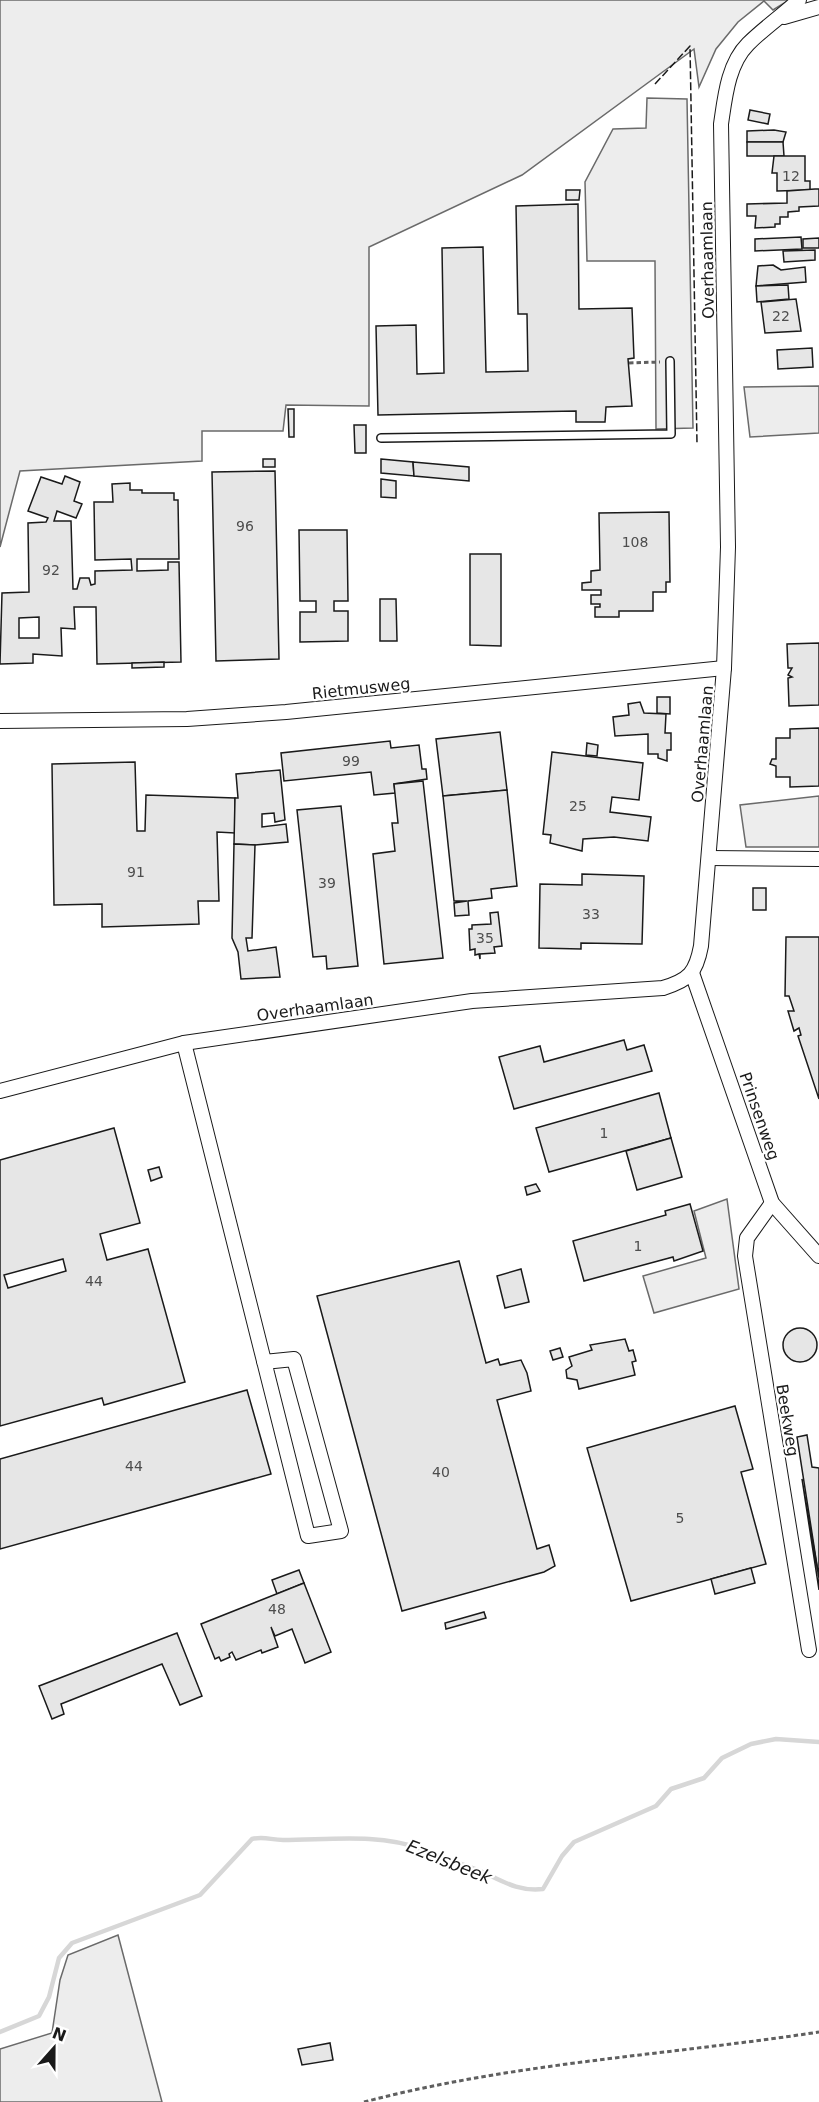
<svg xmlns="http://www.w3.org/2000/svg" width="819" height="2102" font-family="'DejaVu Sans',sans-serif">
<rect width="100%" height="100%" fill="#fff"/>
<g fill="#ededed" stroke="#6a6a6a" stroke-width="1.5">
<path d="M0,0H789L773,10L764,1L738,22L716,49L699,87L694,49L522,175L369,247V406L286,405L283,431H202V461L20,471L0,547Z"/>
<path d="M647,98L687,99L693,428L656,429L655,261H587L585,182L613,129L646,128Z"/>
<path d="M819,386V433L750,437L744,387Z"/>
<path d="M819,796V847H746L740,805Z"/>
<path d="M727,1199L739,1289L654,1313L643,1276L706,1258L694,1211Z"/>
<path d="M118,1935L162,2102H0V2049L52,2033L60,1980L68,1955Z"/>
</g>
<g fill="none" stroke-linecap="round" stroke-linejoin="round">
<path stroke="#d7d7d7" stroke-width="4.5" d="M0,2032L39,2016L49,1997L59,1958L72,1943L200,1895L252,1839C264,1836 271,1840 283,1840C328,1840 379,1833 421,1849C440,1856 459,1863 478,1870C501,1880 517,1892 543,1889L562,1856L574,1842L656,1806L671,1789L704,1778L722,1758L751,1744L776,1739L819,1742"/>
</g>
<g fill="#e6e6e6" stroke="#1a1a1a" stroke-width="1.5" fill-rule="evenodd">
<path d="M750,110L770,114L768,124L748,120Z"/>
<path d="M747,131L774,130L786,132L783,142H747Z"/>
<path d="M747,142H783L784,156H747Z"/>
<path d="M774,156H805V181H810V190L777,191V173H772Z"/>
<path d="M815,189H819V206L799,207V211L788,212V217H780V224H775V227L755,228L756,216H747V204L787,203V191Z"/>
<path d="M566,190H580L579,200H566Z"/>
<path d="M578,204L579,309L632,308L634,358L628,359L632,406L606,407L605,422H576V411L378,415L376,326L416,325L417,374L444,373L442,248L483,247L486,372L528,371L527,314H518L516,206Z"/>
<path d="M801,237L802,249L755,251V239Z"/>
<path d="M819,238V248H803V239Z"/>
<path d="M815,250V260L784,262L783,251Z"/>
<path d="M773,265L781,270L805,267L806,282L756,286L758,266Z"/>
<path d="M788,285L789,299L757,302L756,286Z"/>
<path d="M796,299L801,331L765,333L761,302Z"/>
<path d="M812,348L813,367L778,369L777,350Z"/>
<path d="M288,409H294V437H289Z"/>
<path d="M354,425H366V453H355Z"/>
<rect x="263" y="459" width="12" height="8"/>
<path d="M381,459L413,462L414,476L381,473Z"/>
<path d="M413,462L469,467V481L414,476Z"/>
<path d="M275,471L279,659L216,661L212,472Z"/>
<path d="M65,476L80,482L74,501L82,504L76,518L57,511L54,521H71L73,589H77L80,578H89L91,585L95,584V571L132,570L131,559L95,560L94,502H113L112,484L130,483V490H142V493H174V500H178L179,559H137V571L168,570V562H179L181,662L97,664L96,607H74L75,629L61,628L62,656L33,654V663L0,664L2,593L29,592L28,523L46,522L48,518L28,511L41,477L62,484ZM39,617V638H19V618Z"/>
<path d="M381,479L396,481V498L381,497Z"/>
<path d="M669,512L670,582H666V592H653V611H619V617H595V607H600V604H591V595H601V590H582V583L591,582V571L600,570L599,513Z"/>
<path d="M299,530H347L348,601H334V611H348V641L300,642V612H316V601H300Z"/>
<path d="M470,554H501V646L470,645Z"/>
<path d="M380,599H396L397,641H380Z"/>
<path d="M819,643V705L789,706L788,678L792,677L788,675L792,668H788L787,644Z"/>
<path d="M164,662V667L132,668V663Z"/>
<path d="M657,697H670V714L657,713Z"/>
<path d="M640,702L644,713L666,714L665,733H671V750H667V761L658,758V754H648V734L615,736L613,717L629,715L628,704Z"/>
<path d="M819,728V786L790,787V777H776V766L770,764L772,759H776V738H790V729Z"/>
<path d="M500,732L507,790L443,796L436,739Z"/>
<path d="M390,741L391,748L419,745L422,769H426L427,779L394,784L395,793L374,795L371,772L284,781L281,753Z"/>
<path d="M587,743L598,745L597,756L586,755Z"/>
<path d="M552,752L643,763L639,800L612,797L610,812L651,817L648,841L614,837L583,839L582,851L550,843L551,835L543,834Z"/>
<path d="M135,762L137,831H145L146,795L235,798V833L217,832L219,901H198L199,924L102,927V904L54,905L52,764Z"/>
<path d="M280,770L285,820L275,822L274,813L262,814V827L286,824L288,842L255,845L234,844L235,798H238L236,774Z"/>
<path d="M423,781L443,958L384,964L373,854L395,851L392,823H398L394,784Z"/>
<path d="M507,790L517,886L491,889L492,898L468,901L469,915L455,916L454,903L467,901H454L443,796Z"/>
<path d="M341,806L358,966L327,969L326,956L313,957L297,810Z"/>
<path d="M234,844L255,845L252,938H246L248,951L276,947L280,977L241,979L238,952L232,938Z"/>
<path d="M582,874L644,876L642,944L581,943V949L539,948L540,884L582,885Z"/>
<rect x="753" y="888" width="13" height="22"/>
<path d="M498,912L502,946L494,947L495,953L480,954V959L479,954L475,955V949L470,950L469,929H472V925L491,924L490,913Z"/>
<path d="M786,937H819V1099L798,1036L801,1035L799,1028L794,1031L788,1011H794L789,996H785Z"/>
<path d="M624,1040L627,1050L644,1045L652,1071L514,1109L499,1057L540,1046L544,1062Z"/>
<path d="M659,1093L671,1138L549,1172L536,1128Z"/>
<path d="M114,1128L140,1223L100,1234L107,1260L148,1249L185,1382L104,1405L102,1398L0,1426V1160ZM63,1259L66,1271L8,1288L4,1275Z"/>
<path d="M671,1138L682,1177L637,1190L626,1151Z"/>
<path d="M159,1167L162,1177L151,1181L148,1170Z"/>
<path d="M536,1184L540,1191L527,1195L525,1187Z"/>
<path d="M690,1204L703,1251L674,1261L673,1257L584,1281L573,1241L666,1215L665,1211Z"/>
<path d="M459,1261L486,1363L498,1359L500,1365L521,1360L527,1373L531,1391L497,1400L537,1549L549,1545L555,1566L544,1572L402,1611L317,1296Z"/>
<path d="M521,1269L529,1302L505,1308L497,1276Z"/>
<circle cx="800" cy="1345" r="17"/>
<path d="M625,1339L629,1351L633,1350L636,1361L632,1362L635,1375L579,1389L577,1380L567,1378L566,1370L572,1366L569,1357L592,1350L590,1345Z"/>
<path d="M560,1348L563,1357L553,1360L550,1351Z"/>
<path d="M247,1390L271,1474L0,1549V1459Z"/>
<path d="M735,1406L753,1469L741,1472L766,1564L631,1601L587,1448Z"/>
<path d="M807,1435L812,1467L819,1468V1578L797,1437Z"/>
<path d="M802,1479L819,1578V1590Z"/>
<path d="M751,1568L755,1583L715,1594L711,1579Z"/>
<path d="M299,1570L304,1583L277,1594L272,1580Z"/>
<path d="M304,1583L331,1652L305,1663L292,1629L275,1636L271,1627L278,1647L262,1653L261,1650L236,1660L232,1652L229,1654L230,1657L221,1661L219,1657L215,1659L201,1624Z"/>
<path d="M484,1612L486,1618L446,1629L445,1623Z"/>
<path d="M177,1633L202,1696L180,1705L162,1664L61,1704L64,1714L52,1719L39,1686Z"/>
<path d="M330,2043L333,2060L302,2065L298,2049Z"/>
</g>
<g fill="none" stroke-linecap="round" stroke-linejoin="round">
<defs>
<path id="lane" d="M381,438L671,434L670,361"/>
<g id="street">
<path d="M784,17L819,7"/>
<path d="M0,721L187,719L286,712L724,668"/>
<path d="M709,858L819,859"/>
<path d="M692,973L772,1203L819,1256"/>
<path d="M184,1043L308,1536L341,1531L294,1359L264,1362"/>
<path d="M0,1091L184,1043L472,1001L663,988C689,980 696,973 701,946L724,668L728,547L721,124C725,97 728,64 748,44C764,28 783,15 799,0"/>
<path d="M772,1203L747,1238L745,1256L809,1650"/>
</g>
</defs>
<use href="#lane" stroke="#1a1a1a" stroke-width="10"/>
<use href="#street" stroke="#1a1a1a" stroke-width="16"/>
<g stroke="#5f5f5f" stroke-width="3" stroke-dasharray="4.5 3" stroke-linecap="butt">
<path d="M629,363L660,362"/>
<path d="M364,2102C512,2063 668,2055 819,2032"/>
</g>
<use href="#lane" stroke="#fff" stroke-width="7"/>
<use href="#street" stroke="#fff" stroke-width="14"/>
<path stroke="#1a1a1a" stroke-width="1.5" stroke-dasharray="8 3" stroke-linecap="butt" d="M655,84L690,46L697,444"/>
</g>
<g text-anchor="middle" stroke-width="4.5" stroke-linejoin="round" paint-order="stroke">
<g font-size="14" fill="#4d4d4d">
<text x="791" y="181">12</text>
<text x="781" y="321">22</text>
<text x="245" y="531">96</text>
<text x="635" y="547">108</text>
<text x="51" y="575">92</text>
<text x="351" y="766">99</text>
<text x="578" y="811">25</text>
<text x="136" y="877">91</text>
<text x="327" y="888">39</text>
<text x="591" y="919">33</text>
<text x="485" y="943">35</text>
<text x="604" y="1138">1</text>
<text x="638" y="1251">1</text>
<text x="94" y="1286">44</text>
<text x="134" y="1471">44</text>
<text x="441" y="1477">40</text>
<text x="680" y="1523">5</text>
<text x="277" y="1614">48</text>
</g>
<g font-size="16" fill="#1a1a1a" stroke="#fff">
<text transform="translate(707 260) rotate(-91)" y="6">Overhaamlaan</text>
<text transform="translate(361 688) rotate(-6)" y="6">Rietmusweg</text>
<text transform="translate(702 744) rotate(-85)" y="6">Overhaamlaan</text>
<text transform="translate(315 1007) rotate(-8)" y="6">Overhaamlaan</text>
<text transform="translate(760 1116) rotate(71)" y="6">Prinsenweg</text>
<text transform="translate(788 1420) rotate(81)" y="6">Beekweg</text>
</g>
<g font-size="18" font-style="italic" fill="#1a1a1a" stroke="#fff">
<text transform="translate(449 1862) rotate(22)" y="6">Ezelsbeek</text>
</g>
</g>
<g transform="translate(54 2048) rotate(21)" stroke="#ffffff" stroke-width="4.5" paint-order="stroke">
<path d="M0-4.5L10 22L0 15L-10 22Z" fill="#1a1a1a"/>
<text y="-9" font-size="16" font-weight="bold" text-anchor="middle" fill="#1a1a1a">N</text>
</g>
</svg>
